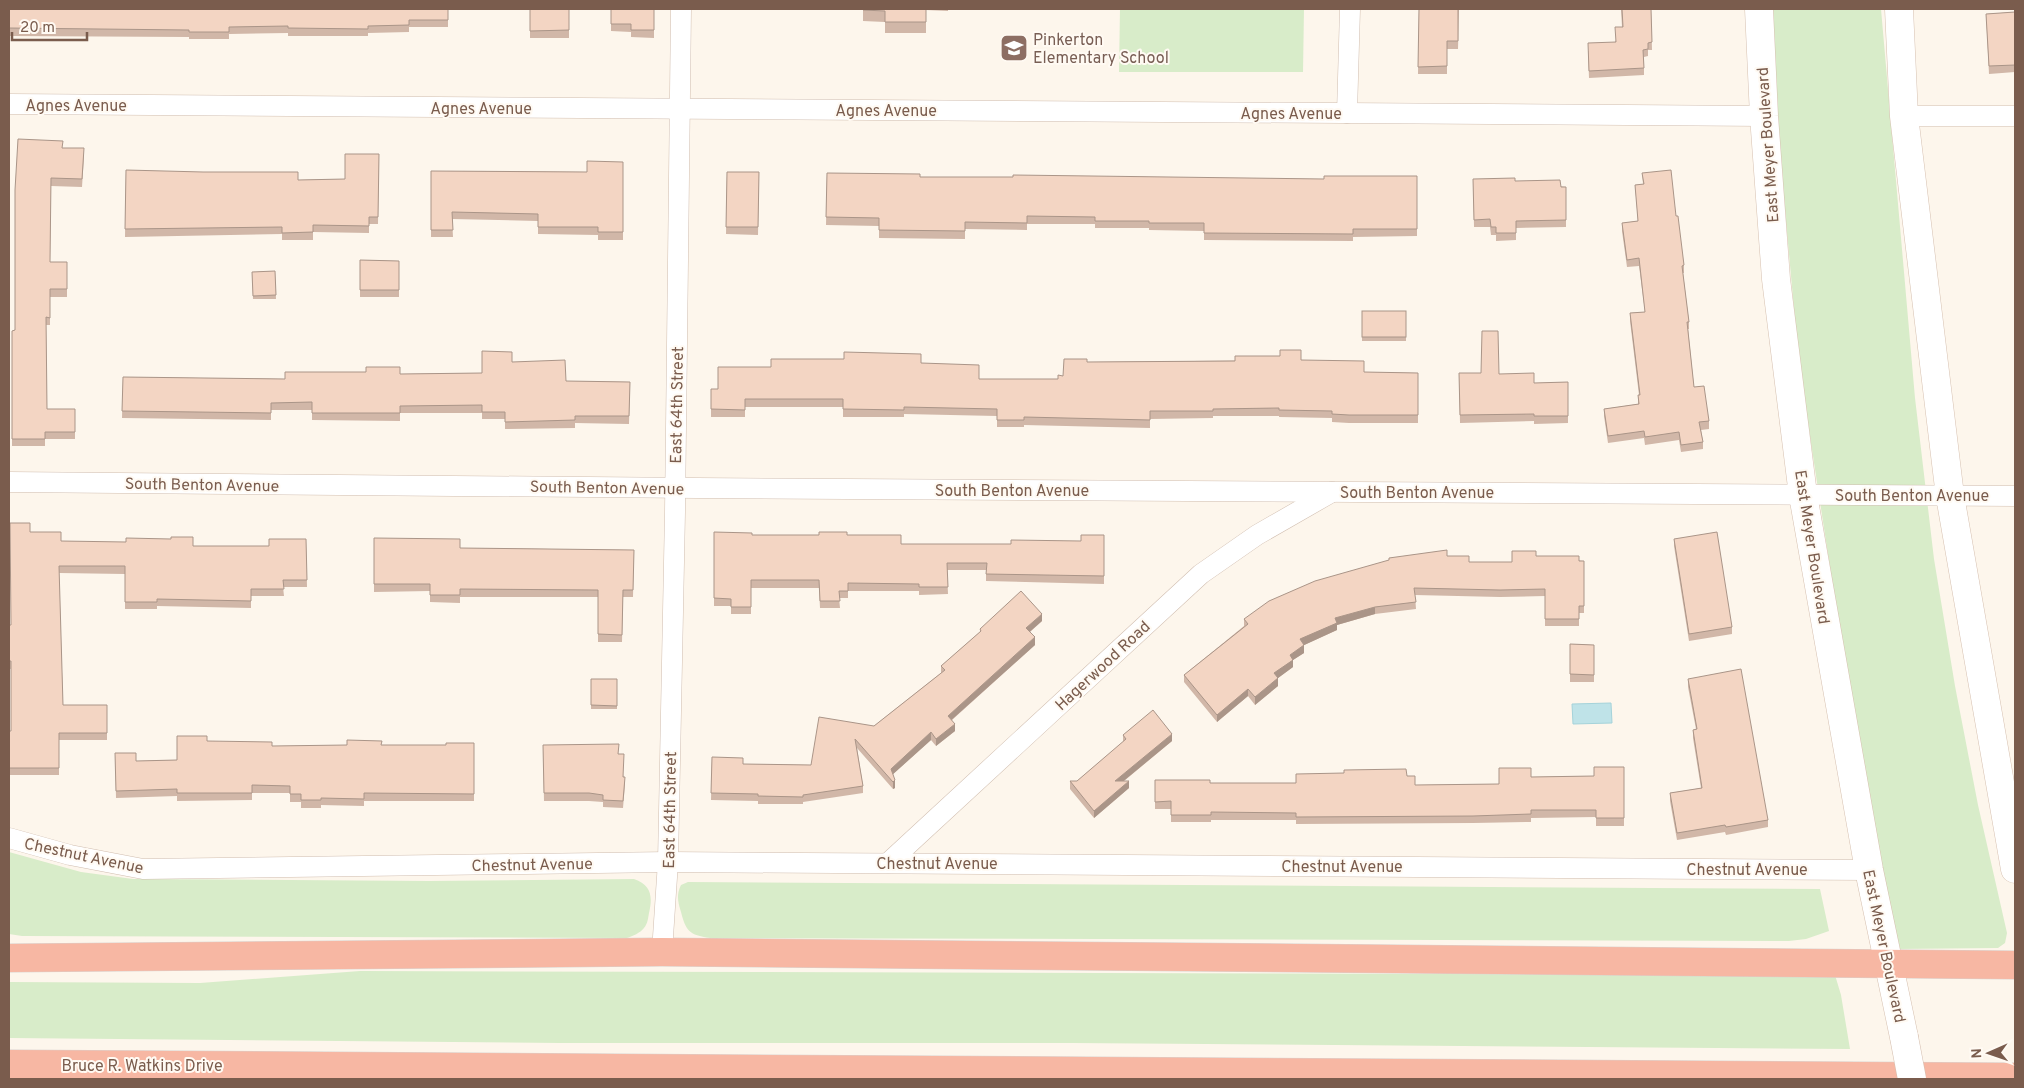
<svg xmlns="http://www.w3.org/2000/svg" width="2024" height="1088" font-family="Overpass,sans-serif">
<rect width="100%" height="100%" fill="#fdf6ec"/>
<g fill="#d8ecc9">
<path d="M1120,9H1304L1303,72H1119Z"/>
<path d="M1771,9H1881L1915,398L1934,559L1955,686L1978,805L2007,933L2005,943L1998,948L1897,949L1850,699L1799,364L1774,89Z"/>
<path d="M9,852L81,872L133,879L429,881L634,879C651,885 653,896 649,913C648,918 648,923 644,928C640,933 633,936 627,938L22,936L9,934Z"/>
<path d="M688,882L1820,889L1829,931L1806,939L1789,941L710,938C689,935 686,931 681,912C678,902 676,895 681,885Z"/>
<path d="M360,971L1835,975L1841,995L1850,1049L1072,1043H561L9,1038V982L200,983Z"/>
</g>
<path fill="#bfe3e8" stroke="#a5d3da" d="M1611,703L1612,723L1573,724L1572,704Z"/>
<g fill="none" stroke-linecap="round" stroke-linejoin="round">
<defs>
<g id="street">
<path d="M9,104L1764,116"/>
<path d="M1347,113L1350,9"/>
<path d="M1904,116H2015"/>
<path d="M9,482L696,488L2015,496"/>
<path d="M9,838L70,855L143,869L668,862L1869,870"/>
<path d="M888,863L1201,574L1257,535L1332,492"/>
<path d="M662,952L668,862L675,512L681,9"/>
</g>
<g id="secondary">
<path d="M1759,9L1764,116L1776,279L1803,495L1869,870L1904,1037"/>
<path d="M1899,9L1904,116L1950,496L2015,869"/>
</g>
<g id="highway">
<path d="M9,958L662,952L2015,965"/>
<path d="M9,1064L2015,1077"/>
</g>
</defs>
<use href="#street" stroke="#d1beb0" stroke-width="21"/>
<use href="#secondary" stroke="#d6c0b0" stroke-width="29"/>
<use href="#highway" stroke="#dad1cd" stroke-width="29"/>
<use href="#street" stroke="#fff" stroke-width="20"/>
<use href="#secondary" stroke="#fff" stroke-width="28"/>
<use href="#highway" stroke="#f7b7a3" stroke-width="28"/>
<defs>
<path id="secondary-bridge" d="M1904,1037L1912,1079"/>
</defs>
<use href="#secondary-bridge" stroke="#d6c0b0" stroke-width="29" stroke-linecap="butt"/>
<use href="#secondary-bridge" stroke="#fff" stroke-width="28"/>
</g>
<g fill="#d1b7a8">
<path d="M9,9H448V27H409V32L368,33V36H288V33L229,34V39H189V37L9,36Z"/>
<rect x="530" y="9" width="39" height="29"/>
<path d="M611,9H654V38L631,37V32L611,31Z"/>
<path d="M863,9H948V11L926,10V33H885V22L863,21Z"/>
<path d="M1419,9H1459L1458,49H1447V74H1418Z"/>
<path d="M1621,9H1651L1652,50H1648V56L1644,57V75L1589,78L1588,51L1615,42L1622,27Z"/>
<path d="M2015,12V72L1989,74L1986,14Z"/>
<path d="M62,148L84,156L82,187L51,186L50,262H67V297H50V325H46L47,409H75V439H45V446H12V331L15,330V190Z"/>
<path d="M379,154L378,224H369V233L313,232V240H282V234L125,237L126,170L298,180L345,179Z"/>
<path d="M623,162V240H598V235L538,234V221L452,219L453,237H431V171L587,172Z"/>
<path d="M727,172H759L758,235L726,234Z"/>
<path d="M827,173L920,177L1324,179L1417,176V236L1353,237V241L1204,240V231L1149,230V228H1095V224H1027V230L965,229V239L879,238V226L826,225Z"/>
<path d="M1642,173L1676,216L1684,265V273H1683L1689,322V329H1688L1694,387L1709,421V429L1701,430L1703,442V449L1681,452L1679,440L1645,445L1644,438L1608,443L1604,416V409L1638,404V395H1639L1630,321V313L1645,312L1639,266L1627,267L1622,231V223L1638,221L1635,185L1643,184Z"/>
<path d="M1473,179L1515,181L1566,187V227L1516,228V240L1496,241V235H1491L1490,227H1474Z"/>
<path d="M360,260L399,261V297H360Z"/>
<path d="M275,271L276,299H253L252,272Z"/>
<rect x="1362" y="311" width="44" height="30"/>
<path d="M1301,360L1364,372L1418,373V423H1349L1332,422V418L1279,417V416H1213V418L1150,419V428L1024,425V427H997V416L904,414V417H843V407H745V417H711V389H718L771,367L921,363L979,379H1058L1087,362Z"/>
<path d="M512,362L566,381L630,382L629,424L575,423V428L505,429V419H482V413H400V421L312,420V410H271V420L122,418L123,377L285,379L400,374L482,373Z"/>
<path d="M1459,373L1499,374L1534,383L1568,382V423L1534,424V421L1460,423Z"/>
<path d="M30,532L61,541L193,546H269L306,539L307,587H283L284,596H251V608L157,606V609H125V574L59,573L63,705H107V740H59V775H9V731H11V669H9V625H11Z"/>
<path d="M714,532L752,535H847L901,544H1011L1081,541L1104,535V584L986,581V570H947L948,594L919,595V591H848V598H839L840,608H820L819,588H751V614H731V606H714Z"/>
<path d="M374,538L460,548L634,550L633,597H623L622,642H598V597H460V603L430,602V591L374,592Z"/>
<path d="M1674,539L1732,627V634L1689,641L1674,546Z"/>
<path d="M1447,556L1469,562H1512L1536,556L1584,561V613H1579V626H1545V596L1500,597L1415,595L1416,609L1375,614L1337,625V630L1304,645V653L1293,660V667L1278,678V686L1255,705L1248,696L1217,722L1184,682V675L1244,626V619Z"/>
<path d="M1042,621L1030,632L1035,645L952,720L955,731L936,746L931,740L893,774L895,788L893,789L857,748L863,786V793L803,802V804H758V801L711,800L712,757L743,764L811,765L874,726L941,673V666L980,632V629Z"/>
<path d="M1570,644L1594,645V682H1570Z"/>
<rect x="591" y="679" width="26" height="30"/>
<path d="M1688,679L1768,820V827L1726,835L1725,832L1677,840L1670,801V793L1701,788L1693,738V730L1696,729L1688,687Z"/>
<path d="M1123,735L1172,741L1124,781L1129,788L1094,818L1070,789V781H1077L1123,742Z"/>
<path d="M207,741L272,746L446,745L474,743V801H364V806L321,805V808H301V802H290V793H252V800L177,801V796L116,798L115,753L136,761L177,760Z"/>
<path d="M543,745L619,754L625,784L623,808L603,807V802L589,801H544Z"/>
<path d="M1624,767V826H1596V817L1531,818V822L1473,823L1296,824V820H1211V822H1171V809H1155V780L1210,783H1296L1407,776L1415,785L1499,784L1531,777L1594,776Z"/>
</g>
<g fill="#aa9588">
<path d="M1375,607V614L1337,625V630L1300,647V639L1335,618Z"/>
<path d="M1042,614V621L1026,635V628Z"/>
<path d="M1035,637V645L948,723V716Z"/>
<path d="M1304,645V653L1293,660V667L1274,681V673L1290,655Z"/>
<path d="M1278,678V686L1255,705V697Z"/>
<path d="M1248,689V696L1217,722V715Z"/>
<path d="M955,724V731L936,746V739Z"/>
<path d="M931,732V740L891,776V769Z"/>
<path d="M1172,734V741L1115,788V781Z"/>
<path d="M895,780V788L893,789V782Z"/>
<path d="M1129,781V788L1094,818V811Z"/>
</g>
<g fill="#f3d5c3" stroke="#aa9588">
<path d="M9,9H448V20H409V25L368,26V29L288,28V26L229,27V32H189V30L9,28Z"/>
<path d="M530,9H569V30L530,31Z"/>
<path d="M611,9H654V30H631V24H611Z"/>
<path d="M863,9H926V22H885V11L863,10Z"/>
<path d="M1419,9H1458V41H1447V66L1418,67Z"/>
<path d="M1622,9H1651L1652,42L1648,43V49L1643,50L1644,68L1589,71L1588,43L1616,42L1615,27H1623Z"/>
<path d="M2015,12V65L1989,66L1986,14Z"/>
<path d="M18,139L63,141L62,148H84L82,179L51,178L50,262H67V289H50V318L46,317L47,409H75V432H45V439H12V331L15,330V190Z"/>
<path d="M345,154H379L378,217H369V226L313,225V232L282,233V227L125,229L126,170L203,172H298V180L345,179Z"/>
<path d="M587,161L623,162V232H598V227H538V214L452,212L453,230H431V171L587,172Z"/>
<path d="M1671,170L1676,216H1678L1684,265L1682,266L1689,322H1687L1694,387L1704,386L1709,421L1699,422L1703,442L1681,445L1679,432L1645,437L1644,431L1608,436L1604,409L1639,404L1638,395H1640L1630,313L1645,312L1639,258L1627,260L1622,223L1638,221L1635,185L1644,184L1642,173Z"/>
<path d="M727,172H759L758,227H726Z"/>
<path d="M827,173L920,174V177H1013V175L1324,179V176H1417V229H1353V234L1204,233V223H1149V221H1095V217L1027,216V223L965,222V231L879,230V218L826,217Z"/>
<path d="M1515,178V181L1560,180L1561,187H1566V220L1516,221V233H1496V227H1491L1490,219L1474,220L1473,179Z"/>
<path d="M360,260L399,261V290H360Z"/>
<path d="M275,271L276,295L253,296L252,272Z"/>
<rect x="1362" y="311" width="44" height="26"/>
<path d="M1482,331H1498L1499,374L1534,373V383L1568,382V416H1534V414L1460,415L1459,373H1481Z"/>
<path d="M1280,350H1301V360L1364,361V372L1418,373V415H1349L1332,414V411L1279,410V408L1213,409V411H1150V420L1024,417V420H997V409L904,407V410L843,409V399H745V410L711,409V389H718V367H771V359H844V352L921,354V363L979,365V379H1058V375L1063,376L1064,359H1087V362L1235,361V356H1280Z"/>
<path d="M482,351L512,352V362L565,360L566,381L630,382L629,416H575V420L505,422V412H482V405L400,406V413H312V402L271,403V413L122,411L123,377L285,379V372H366V367H400V374L482,373Z"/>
<path d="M10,523H30V532H61V541L126,542V538L171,539V537H193V546H269V539H306L307,580H283L284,589H251V601L157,599V602H125V566H59L63,705H107V733H59V768H9V731H11V661H9V625H11Z"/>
<path d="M714,532L752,533V535H819V532H847V535H901V544H1011V540L1081,541V535H1104V576L986,574L987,563H947L948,587H919V584L848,583V591H839L840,601H820L819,580H751V607H731V599L714,598Z"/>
<path d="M1717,532L1732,627L1689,634L1674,539Z"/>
<path d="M374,538L460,539V548L634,550L633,590H623L622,635L598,634V590L460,589V595H430V584H374Z"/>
<path d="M1447,550V556H1469V562H1512V551H1536V556H1579V561H1584V606H1579V619H1545V589L1500,590L1414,588L1416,602L1375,607L1335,618L1337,623L1300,639L1304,645L1290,655L1293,660L1274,673L1278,678L1255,697L1248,689L1217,715L1184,675L1248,624L1244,619L1269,601L1315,581L1389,560V558Z"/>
<path d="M1021,591L1042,614L1026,628L1035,637L948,716L955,724L936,739L931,732L891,769L895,780L893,782L855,739L863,786L803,795V797L758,796V794L711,793L712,757L743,758V764L811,765L819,717L874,726L945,670L941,666L981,631L980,629Z"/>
<path d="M1570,644L1594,645V675L1570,674Z"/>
<path d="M1741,669L1768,820L1726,827L1725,825L1677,833L1670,793L1702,788L1693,730L1697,729L1688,679Z"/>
<path d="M591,679H617V706L591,705Z"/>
<path d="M1153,710L1172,734L1115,781H1129L1094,811L1070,781H1077L1126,739L1123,735Z"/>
<path d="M177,736H207V741L272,742V746L347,745V740L382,741L381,745H446V743H474V794L364,793V799L321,798V800H301V794H290V786L252,785V793H177V789L116,791L115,753H136V761L177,760Z"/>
<path d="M619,744L618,754H624L623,777H625L623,801L603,800V795L589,793H544L543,745Z"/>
<path d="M1594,767H1624V818H1596V810H1531V814L1473,816L1296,817V813L1211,812V815H1171V801L1155,802V780H1210V783H1296V774L1344,773V770L1406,769L1407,776H1415V785L1499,784V768H1531V777L1594,776Z"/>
</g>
<defs>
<symbol id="school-square" viewBox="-11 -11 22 22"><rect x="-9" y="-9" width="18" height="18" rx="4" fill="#8d6e63" stroke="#fffaf3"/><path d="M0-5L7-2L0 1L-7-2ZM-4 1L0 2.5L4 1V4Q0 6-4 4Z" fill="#fff"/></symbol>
</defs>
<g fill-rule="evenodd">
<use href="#school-square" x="998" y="32" width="32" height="32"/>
</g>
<g text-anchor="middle" stroke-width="4" stroke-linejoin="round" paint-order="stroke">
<g font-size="16" fill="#785e54" stroke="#fffaf3" text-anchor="start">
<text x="1033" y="45">Pinkerton<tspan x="1033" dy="18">Elementary School</tspan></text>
</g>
<g font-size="16" fill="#7a5c4d" stroke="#fffaf3">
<text x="76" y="111">Agnes Avenue</text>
<text x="481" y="114">Agnes Avenue</text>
<text x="886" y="116">Agnes Avenue</text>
<text x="1291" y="119">Agnes Avenue</text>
<text transform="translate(1767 145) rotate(-94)" y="6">East Meyer Boulevard</text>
<text transform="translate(676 405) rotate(-89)" y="6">East 64th Street</text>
<text transform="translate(202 484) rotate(1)" y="6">South Benton Avenue</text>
<text transform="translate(607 487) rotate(1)" y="6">South Benton Avenue</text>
<text x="1012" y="496">South Benton Avenue</text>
<text x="1417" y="498">South Benton Avenue</text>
<text x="1912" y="501">South Benton Avenue</text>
<text transform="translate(1813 547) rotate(81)" y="6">East Meyer Boulevard</text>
<text transform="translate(1102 665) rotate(-43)" y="6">Hagerwood Road</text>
<text transform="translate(669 810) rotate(-89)" y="6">East 64th Street</text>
<text transform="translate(84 855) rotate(12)" y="6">Chestnut Avenue</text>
<text x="937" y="869">Chestnut Avenue</text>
<text transform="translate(532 864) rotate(-1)" y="6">Chestnut Avenue</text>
<text x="1342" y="872">Chestnut Avenue</text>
<text x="1747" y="875">Chestnut Avenue</text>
<text transform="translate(1885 946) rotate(78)" y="6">East Meyer Boulevard</text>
<text x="142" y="1071">Bruce R. Watkins Drive</text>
</g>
</g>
<rect width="2024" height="1088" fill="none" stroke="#7a5c4d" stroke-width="20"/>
<g transform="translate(1989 1053) rotate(268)" stroke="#fffaf3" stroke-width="4" paint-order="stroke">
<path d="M0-4L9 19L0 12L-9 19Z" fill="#7a5c4d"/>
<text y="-8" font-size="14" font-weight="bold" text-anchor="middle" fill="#7a5c4d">N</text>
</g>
<path d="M12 32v8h75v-8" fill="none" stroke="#7a5c4d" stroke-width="2.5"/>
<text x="20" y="32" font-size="15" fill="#7a5c4d" stroke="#fffaf3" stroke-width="4" paint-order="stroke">20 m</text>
</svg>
